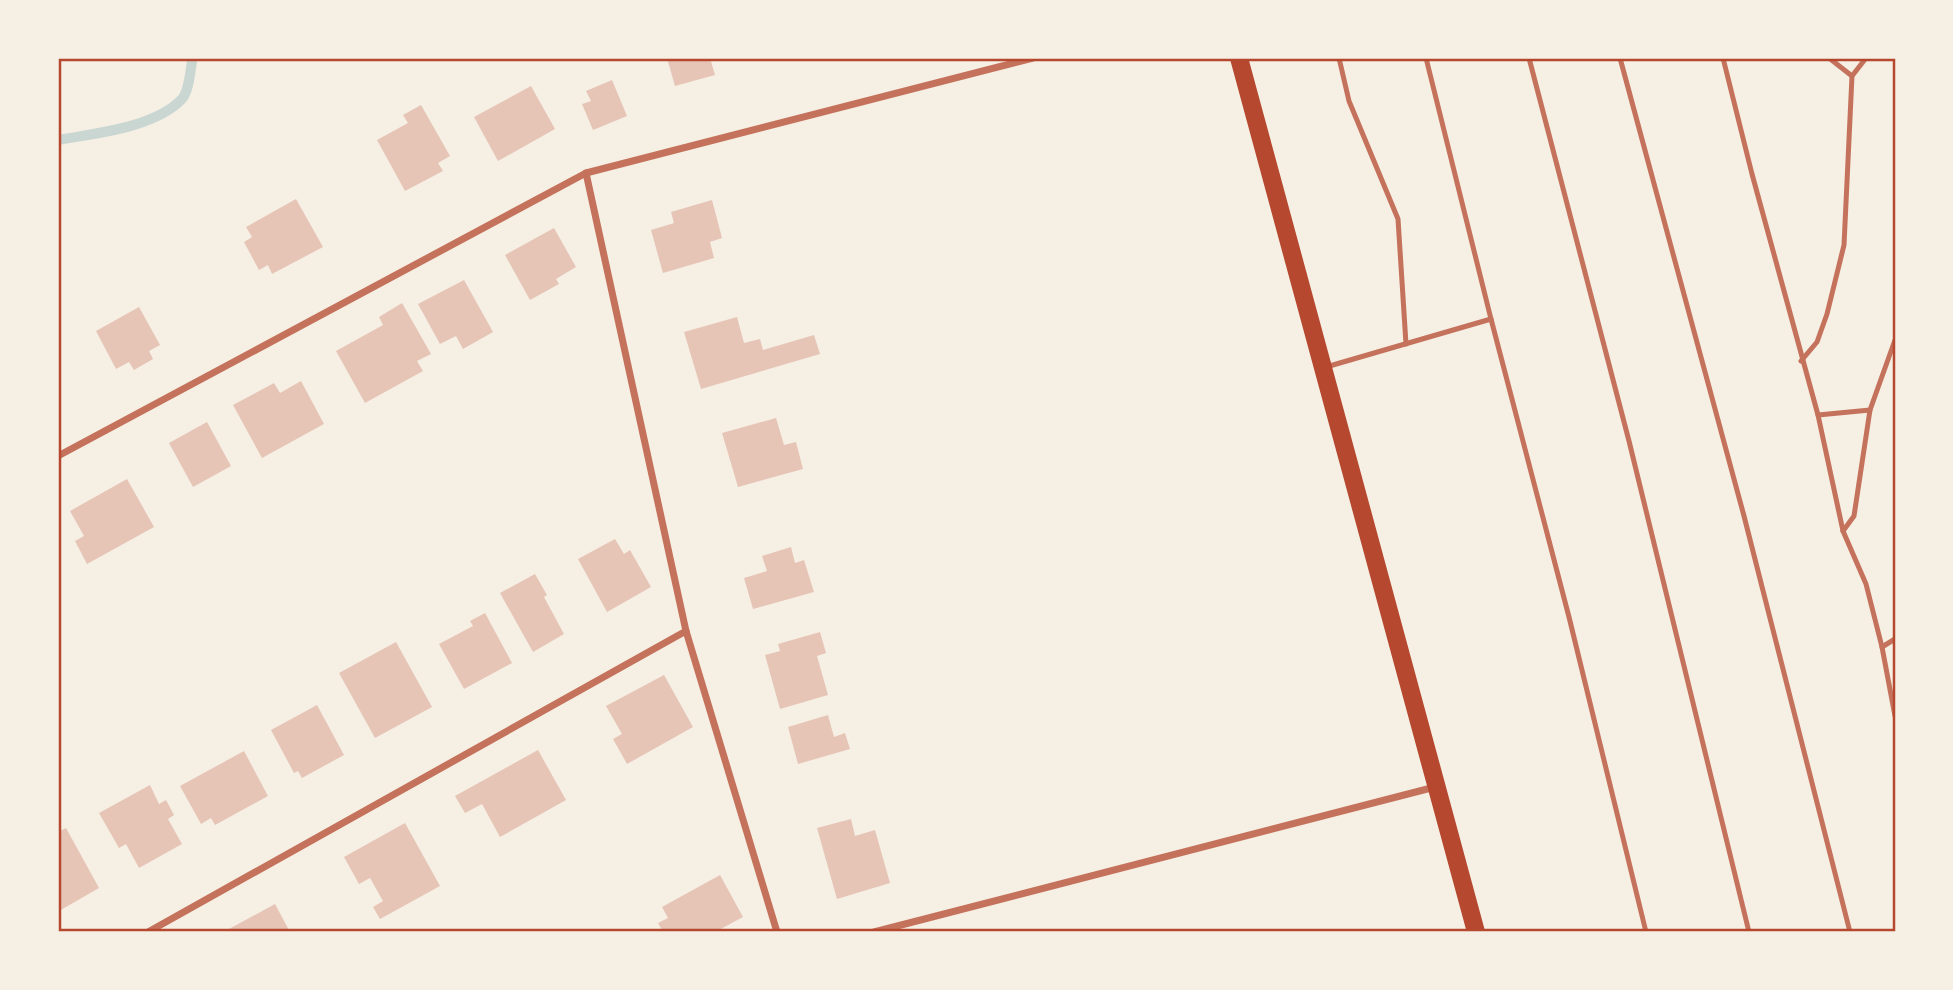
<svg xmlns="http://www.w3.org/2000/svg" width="1953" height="990" font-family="'Noto Serif',serif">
<rect width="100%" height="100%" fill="#f6efe4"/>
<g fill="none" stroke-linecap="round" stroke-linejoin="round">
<path stroke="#c9d6d2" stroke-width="10" d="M58,140C96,133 154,128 182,99C189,91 190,72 192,62L191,58"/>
</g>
<g fill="#e6c5b7">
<path d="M667,58H710L715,75L675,86Z"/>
<path d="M612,80L627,116L593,130L582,104L591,101L586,91Z"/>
<path d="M531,86L555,129L498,161L474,117Z"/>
<path d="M421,105L450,156L438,163L443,171L405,191L377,140L408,123L403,115Z"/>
<path d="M296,199L323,247L272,274L268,265L259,270L244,242L252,237L246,227Z"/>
<path d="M712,200L722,238L710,242L714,258L663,273L651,230L674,223L671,212Z"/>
<path d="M554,228L576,267L556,279L559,284L530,300L505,255Z"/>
<path d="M464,280L493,332L463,349L456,336L440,344L418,304Z"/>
<path d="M402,303L431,354L417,361L423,371L365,403L336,351L383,325L379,317Z"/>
<path d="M139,307L160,345L149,351L153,359L134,370L129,362L116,369L96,331Z"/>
<path d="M737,317L744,343L760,339L763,350L814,335L820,354L701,389L684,332Z"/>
<path d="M301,381L324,424L262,458L233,405L274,383L280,393Z"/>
<path d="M776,418L784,445L796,442L803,469L738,487L722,433Z"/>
<path d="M207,422L231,466L193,487L169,443Z"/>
<path d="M127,479L154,527L87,564L75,541L84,536L70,511Z"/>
<path d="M615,539L624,554L630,550L651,587L607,612L578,559Z"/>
<path d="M791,547L795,563L804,560L814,592L753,609L744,578L767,571L762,556Z"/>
<path d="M535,574L547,595L544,597L564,634L533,652L500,593Z"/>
<path d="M485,613L512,663L464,689L439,644L473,626L470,621Z"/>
<path d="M820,632L826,653L817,656L828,695L780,709L765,655L780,651L778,644Z"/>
<path d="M396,642L432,707L375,738L339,673Z"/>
<path d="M664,675L693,727L627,764L613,739L622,734L606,706Z"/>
<path d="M317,705L344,755L302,778L298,771L294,773L271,730Z"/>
<path d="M828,715L834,737L845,733L850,749L798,764L788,727Z"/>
<path d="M538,750L566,800L500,837L482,804L465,813L455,796Z"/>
<path d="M244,751L268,796L215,825L211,818L201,824L180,786Z"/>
<path d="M150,785L159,804L166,800L174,815L168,819L182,844L139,868L126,844L119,848L99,813Z"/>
<path d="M851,819L855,836L875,830L890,883L837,899L817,828Z"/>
<path d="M405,823L440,886L380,919L373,907L383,901L370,878L359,884L344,857Z"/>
<path d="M66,828L99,888L59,911L58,832Z"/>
<path d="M720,875L743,917L715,932H663L658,923L668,918L662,907Z"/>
<path d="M275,904L290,932H231L229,929Z"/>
</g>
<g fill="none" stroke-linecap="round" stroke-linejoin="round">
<g stroke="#c5725c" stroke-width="5">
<path d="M1339,58L1349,101L1398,219L1406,344"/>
<path d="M1426,58L1491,319"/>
<path d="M1529,58L1629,441L1749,932"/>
<path d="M1620,58L1744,516L1850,932"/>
<path d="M1723,58L1752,174L1818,415L1843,531L1866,584L1882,647L1895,716"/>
<path d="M1829,58L1852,76"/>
<path d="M1801,361L1817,342L1827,314L1844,245L1852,76L1866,58"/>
<path d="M1326,367L1491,319L1569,617L1646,932"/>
<path d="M1818,415L1870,410"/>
<path d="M1843,531L1854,516L1870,410L1895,340"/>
<path d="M1882,647L1895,639"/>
</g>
<g stroke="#c5725c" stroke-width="7">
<path d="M586,173L686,631L777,932"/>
<path d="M58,456L586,173L1033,58"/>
<path d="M148,932L686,631"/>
<path d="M874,932L1435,787"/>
</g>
<path stroke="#b5482f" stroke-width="18" d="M1239,58L1476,932"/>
</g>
<rect width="1953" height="990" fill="none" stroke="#f6efe4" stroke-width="119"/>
<rect x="60" y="60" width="1834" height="870" fill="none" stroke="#b5482f" stroke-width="2.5"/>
</svg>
